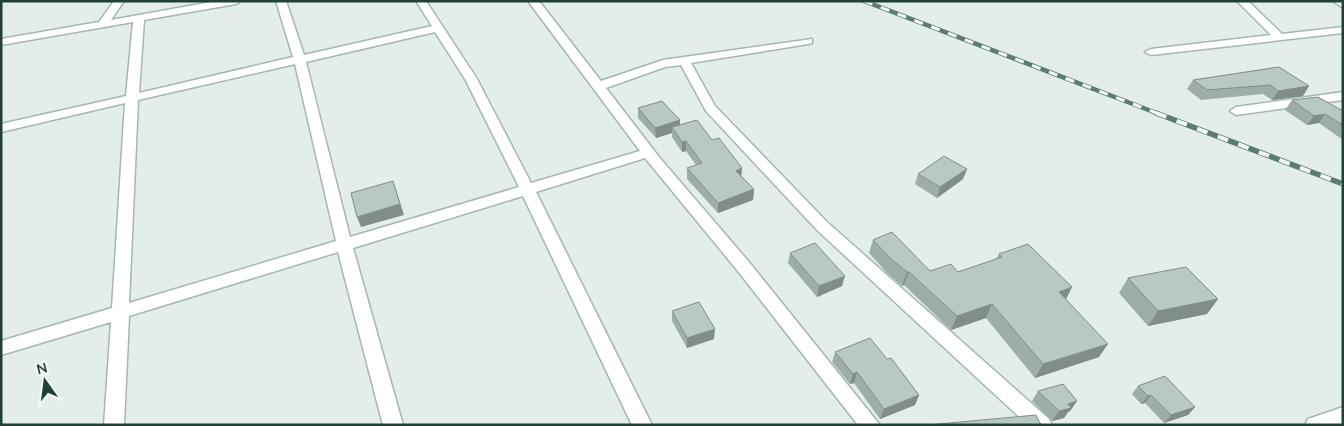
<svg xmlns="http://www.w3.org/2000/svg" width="1344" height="426" font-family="'Nunito Sans',sans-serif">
<rect width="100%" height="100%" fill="#e3eee8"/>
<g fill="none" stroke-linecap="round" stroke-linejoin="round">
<defs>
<g id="minor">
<path d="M114,1H124L111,20L217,1H241L236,4L144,20L139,93L293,57L276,1H286L304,55L432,26L416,1H426L477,79L531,183L640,151L528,1H539L601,81L663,60L812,39V43L808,44L691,63L715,106L827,222L1049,419L1052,425H1028L817,230L706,111L681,65L665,67L606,88L659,157L749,262L880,425H858L737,270L645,158L536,192L652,425H632L523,196L353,248L403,425H383L338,252L129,316L124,425H104L111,322L1,355V341L112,308L125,103L1,132V124L126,96L133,22L1,45V39L99,22ZM435,32L465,79L519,187L350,237L306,62ZM295,64L336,241L129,303L138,100Z"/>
<path d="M1237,1H1248L1282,34L1343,27V33L1151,55L1145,52L1151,49L1271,35Z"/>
<path d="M1333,1H1343V8Z"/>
<path d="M1343,92V100L1236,115L1230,111L1236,107Z"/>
<path d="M1343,407V424L1305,425L1308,419Z"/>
</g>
</defs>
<use href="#minor" stroke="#a5b7af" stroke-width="3"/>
<use href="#minor" fill="#fff" fill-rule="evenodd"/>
<defs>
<path id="rail-far1" d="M864,1L1159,114"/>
<path id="rail" d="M1156,113L1343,184"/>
</defs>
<use href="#rail-far1" stroke="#5b7c72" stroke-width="4.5"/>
<use href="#rail" stroke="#5b7c72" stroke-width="5.5"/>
<use href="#rail-far1" stroke="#f4faf7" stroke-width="3" stroke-dasharray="9" stroke-linecap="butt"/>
<use href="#rail" stroke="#f4faf7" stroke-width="4" stroke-dasharray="11" stroke-linecap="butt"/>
</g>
<g fill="#9eada6">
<path d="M1279,67L1303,96L1272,100L1263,94L1201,100L1187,89L1193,80Z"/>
<path d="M1292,100L1343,111V140L1319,123L1307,125L1285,110Z"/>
<path d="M638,108L680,120V125L712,140L742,168L741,176L754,189L753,200L718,213L687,179V168L696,165L686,151L682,152L672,137V133L656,138L638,118Z"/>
<path d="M967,169L963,179L937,198L915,184L918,174Z"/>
<path d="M873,240L930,271L958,272L996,259L999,254L1072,287L1066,299L1099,357L1035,378L986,318L951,330L904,285L902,286L887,273L869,253Z"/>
<path d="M790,253L842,286L817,297L788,263Z"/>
<path d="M1128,278L1218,299L1207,314L1148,326L1119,293Z"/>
<path d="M672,311L714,339L687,348L672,321Z"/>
<path d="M835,352L887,359L919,395L915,405L880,419L854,383L850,384L832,362Z"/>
<path d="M1138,386L1195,407L1188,415L1164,423L1145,403L1141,404L1132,394Z"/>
<path d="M1038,391L1077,401L1070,411L1068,412L1064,418L1052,421L1032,401Z"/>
</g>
<g fill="#818d87">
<path d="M1309,86L1303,96L1272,100L1278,91Z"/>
<path d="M1325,114L1319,123L1307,125L1314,116Z"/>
<path d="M680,120V130L672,127V133L656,138L655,128Z"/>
<path d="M686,141V151L682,152V142Z"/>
<path d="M742,168L741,179L736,171Z"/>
<path d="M967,169L963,179L937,198L940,187Z"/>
<path d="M393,181L404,215L361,227L357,217Z"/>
<path d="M754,189L753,200L718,213V203Z"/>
<path d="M907,272H909L904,285L902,286Z"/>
<path d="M845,276L842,286L817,297L819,286Z"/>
<path d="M1072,287L1065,301L1059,292Z"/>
<path d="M1218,299L1207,314L1148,326L1158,311Z"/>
<path d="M992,304L986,318L951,330L957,316Z"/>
<path d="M715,329L714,339L687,348V338Z"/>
<path d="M1108,344L1099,357L1035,378L1043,364Z"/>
<path d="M857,372L854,383L850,384L853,374Z"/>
<path d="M919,395L915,405L880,419L884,409Z"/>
<path d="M1151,395L1145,403L1141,404L1148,396Z"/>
<path d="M1077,401L1070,411L1068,412L1064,418L1052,421L1059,411L1068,404Z"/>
<path d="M1195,407L1188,415L1164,423L1171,415Z"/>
</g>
<g fill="#b8c9c1" stroke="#818d87">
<path d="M1279,67L1309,86L1278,91L1270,85L1207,90L1193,80Z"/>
<path d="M1318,97L1343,111V125L1325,114L1314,116L1292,100Z"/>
<path d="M662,101L680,120L655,128L638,108Z"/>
<path d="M697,120L712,140L719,138L742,168L736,171L754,189L718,203L687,168L702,163L686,141L682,142L672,127Z"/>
<path d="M944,156L967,169L940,187L918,174Z"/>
<path d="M393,181L400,204L357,217L351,193Z"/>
<path d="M892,232L930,271L951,264L958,272L1002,257L999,254L1028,244L1072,287L1059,292L1108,344L1043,364L992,304L957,316L909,272H907L891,259L873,240Z"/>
<path d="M815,243L845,276L819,286L790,253Z"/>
<path d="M1186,267L1218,299L1158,311L1128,278Z"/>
<path d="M699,302L715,329L687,338L672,311Z"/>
<path d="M870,338L887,359L891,358L919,395L884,409L857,372L853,374L835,352Z"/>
<path d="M1165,376L1195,407L1171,415L1151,395L1148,396L1138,386Z"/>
<path d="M1063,384L1077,401L1068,404L1071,408L1059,411L1038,391Z"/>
<path d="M1036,415L1041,425H928Z"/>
</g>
<rect width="1344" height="426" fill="none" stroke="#214137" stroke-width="5"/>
<g transform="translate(45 381) rotate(346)" stroke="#f4faf7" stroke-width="4" paint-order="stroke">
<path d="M0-4L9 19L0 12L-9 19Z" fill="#214137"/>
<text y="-8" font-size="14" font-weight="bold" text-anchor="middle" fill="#214137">N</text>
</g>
</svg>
